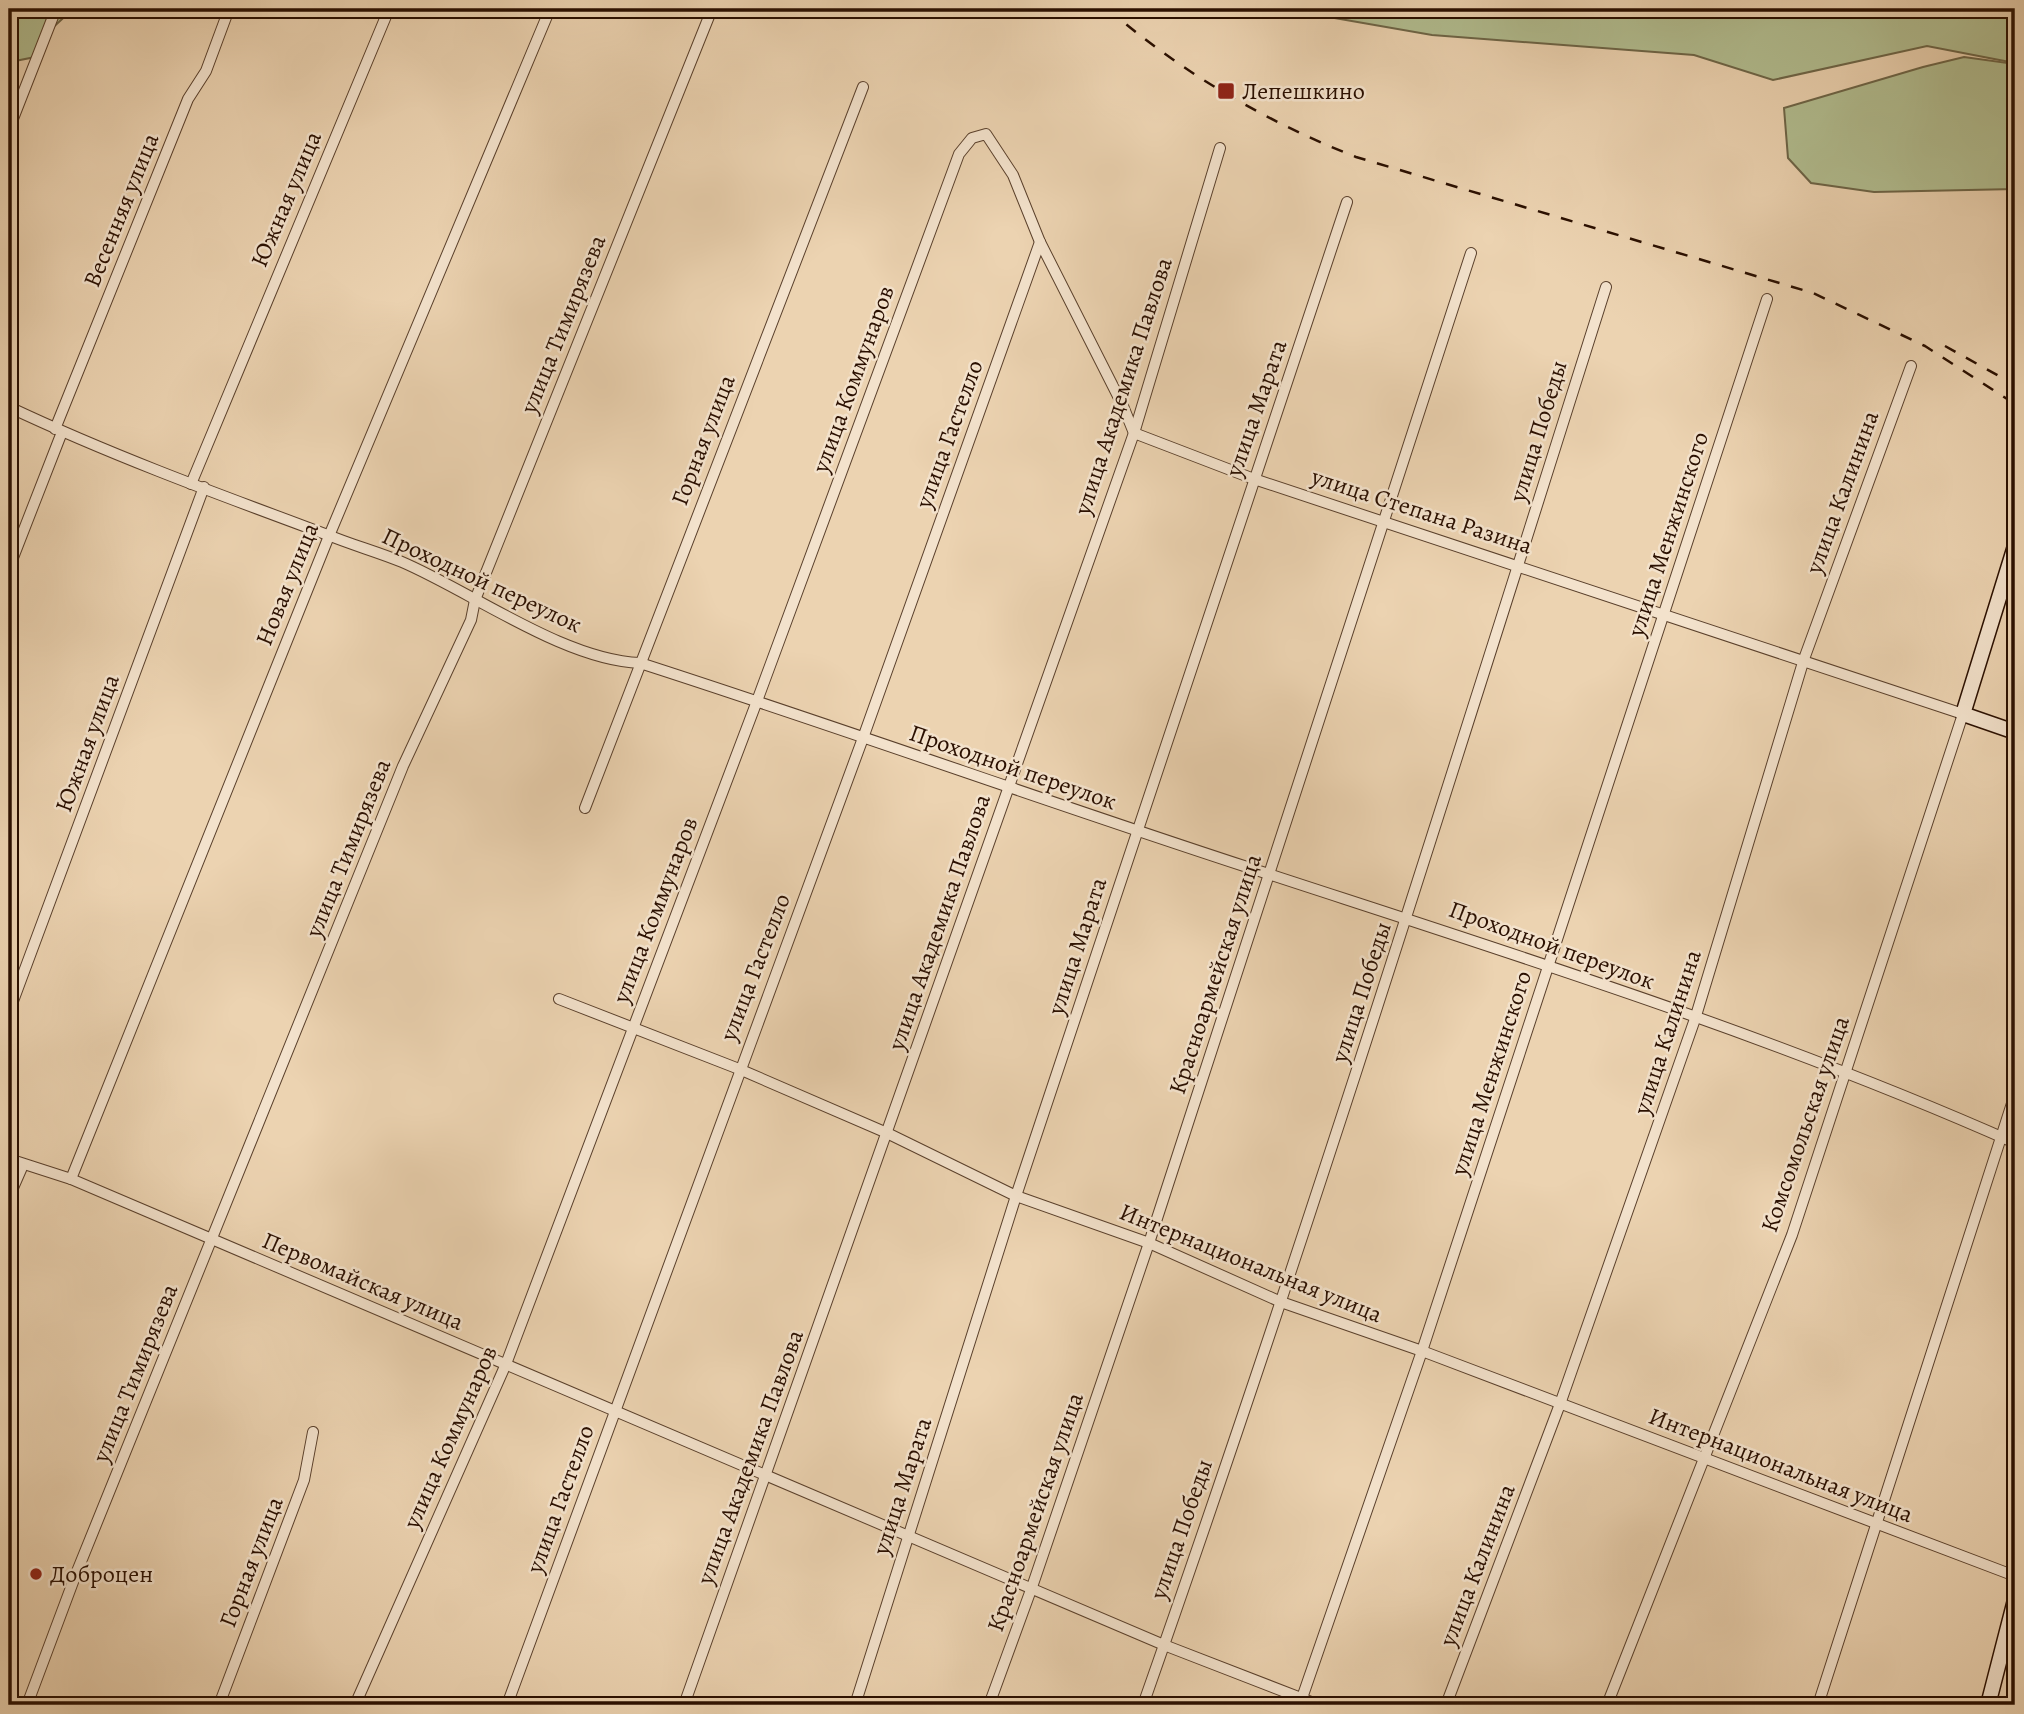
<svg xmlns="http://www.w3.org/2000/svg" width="2024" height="1714" font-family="Alegreya,serif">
<rect width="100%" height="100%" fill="#ecd3b1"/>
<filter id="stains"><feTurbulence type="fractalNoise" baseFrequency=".00286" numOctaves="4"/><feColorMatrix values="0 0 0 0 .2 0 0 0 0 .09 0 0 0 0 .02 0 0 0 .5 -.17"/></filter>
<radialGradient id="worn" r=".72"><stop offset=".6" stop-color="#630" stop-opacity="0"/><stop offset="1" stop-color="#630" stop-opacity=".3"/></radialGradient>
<g fill="#b2be91" stroke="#6e6648" stroke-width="2">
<path d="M9,9H73L48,32L35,57L10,62Z"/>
<path d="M1193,9H2015V63L1927,46L1773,80L1694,55L1432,35L1323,16L1234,12L1209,15Z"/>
<path d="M1964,57L2015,64V189L1874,192L1811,183L1788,158L1784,108L1923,67Z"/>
</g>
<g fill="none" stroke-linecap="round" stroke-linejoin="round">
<defs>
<g id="minor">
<path d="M9,129L56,9"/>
<path d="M9,407C113,456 220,495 328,535C352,545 378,552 402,562C472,592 564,660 640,663C842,728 1042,800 1244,866C1503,951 1765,1032 2015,1143"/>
<path d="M55,429L188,99L206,71L229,9"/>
<path d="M191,484L389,9"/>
<path d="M9,568L62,432"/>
<path d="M585,808L863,87"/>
<path d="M559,999L739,1069L887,1133L1016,1196L1149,1243L1281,1302L1422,1351L2015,1576"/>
<path d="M9,1012L204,487"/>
<path d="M9,1159L71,1179L1164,1645L1319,1705"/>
<path d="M71,1179L329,536L550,9"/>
<path d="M9,1197L23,1165"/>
<path d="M1302,1698L1422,1351L1767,299"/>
<path d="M27,1705L76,1574L403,766L471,620L475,600L712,9"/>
<path d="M219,1705L304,1480L313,1432"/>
<path d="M355,1705L506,1364L757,701L959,154L972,138L986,134L1013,175L1040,242L1123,406L1134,433L1254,479L1963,714L1792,1235L1607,1705"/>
<path d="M507,1705L863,738L1040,242"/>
<path d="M684,1705L1134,433L1220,148"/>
<path d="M855,1705L1016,1196L1347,202"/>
<path d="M989,1705L1032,1587L1149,1243L1471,253"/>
<path d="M1143,1705C1308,1236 1456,761 1606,287"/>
<path d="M1446,1705L1560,1404L1695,1019L1804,659L1911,366"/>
<path d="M1818,1705L2015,1094"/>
</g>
<g id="secondary">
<path d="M2015,546L1963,714L2015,732"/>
<path d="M1988,1705L2015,1600"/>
</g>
</defs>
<use href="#minor" stroke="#5a402c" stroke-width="12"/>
<use href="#secondary" stroke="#2a0f00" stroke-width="17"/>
<use href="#minor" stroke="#f3e2cc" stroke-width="10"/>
<use href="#secondary" stroke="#f3e2cc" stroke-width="14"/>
<g stroke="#2a0f00" stroke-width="2.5" stroke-dasharray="12 12" stroke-linecap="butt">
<path d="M1108,9C1182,73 1265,121 1356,157L1813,293L1925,346L2015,404"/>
<path d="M1945,346L2015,385"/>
</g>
</g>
<g fill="#8f2418" stroke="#f3e2cc" stroke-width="2.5">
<rect x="1217" y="82" width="18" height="18" rx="3.5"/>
<circle cx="36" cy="1574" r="7"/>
</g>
<g text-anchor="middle" stroke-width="5" stroke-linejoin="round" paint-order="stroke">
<g font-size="24" fill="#2a0f00" stroke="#f3e2cc" text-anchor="start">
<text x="1242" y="99">Лепешкино</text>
<text x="50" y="1582">Доброцен</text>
</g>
<g font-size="24" fill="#2a0f00" stroke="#f3e2cc">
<text transform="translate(286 199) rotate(-67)" y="8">Южная улица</text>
<text transform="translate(121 210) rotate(-68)" y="8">Весенняя улица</text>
<text transform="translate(563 324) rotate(-68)" y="8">улица Тимирязева</text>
<text transform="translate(853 379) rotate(-70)" y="8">улица Коммунаров</text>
<text transform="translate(1123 386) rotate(-72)" y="8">улица Академика Павлова</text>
<text transform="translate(1256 408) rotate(-71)" y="8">улица Марата</text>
<text transform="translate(1538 431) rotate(-73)" y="8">улица Победы</text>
<text transform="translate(949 434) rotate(-70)" y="8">улица Гастелло</text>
<text transform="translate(703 440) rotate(-69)" y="8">Горная улица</text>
<text transform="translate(1842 492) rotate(-70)" y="8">улица Калинина</text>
<text transform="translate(1422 511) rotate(18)" y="8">улица Степана Разина</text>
<text transform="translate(1668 534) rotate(-72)" y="8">улица Менжинского</text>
<text transform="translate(482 580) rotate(25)" y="8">Проходной переулок</text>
<text transform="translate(287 584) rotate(-68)" y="8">Новая улица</text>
<text transform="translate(87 743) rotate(-70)" y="8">Южная улица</text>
<text transform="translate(1013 767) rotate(19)" y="8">Проходной переулок</text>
<text transform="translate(348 848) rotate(-68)" y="8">улица Тимирязева</text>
<text transform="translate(655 910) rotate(-69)" y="8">улица Коммунаров</text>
<text transform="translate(939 922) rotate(-71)" y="8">улица Академика Павлова</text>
<text transform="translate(1552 945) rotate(20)" y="8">Проходной переулок</text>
<text transform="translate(1077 946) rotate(-72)" y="8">улица Марата</text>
<text transform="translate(755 967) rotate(-69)" y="8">улица Гастелло</text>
<text transform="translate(1215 974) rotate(-72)" y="8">Красноармейская улица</text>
<text transform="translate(1361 992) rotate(-72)" y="8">улица Победы</text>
<text transform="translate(1667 1032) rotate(-72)" y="8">улица Калинина</text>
<text transform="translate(1491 1073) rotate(-72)" y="8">улица Менжинского</text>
<text transform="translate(1805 1124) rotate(-71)" y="8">Комсомольская улица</text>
<text transform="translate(1251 1263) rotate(22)" y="8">Интернациональная улица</text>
<text transform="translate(363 1281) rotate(23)" y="8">Первомайская улица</text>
<text transform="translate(135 1373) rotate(-68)" y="8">улица Тимирязева</text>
<text transform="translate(450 1437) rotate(-66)" y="8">улица Коммунаров</text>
<text transform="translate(750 1457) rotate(-70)" y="8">улица Академика Павлова</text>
<text transform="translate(1781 1465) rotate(21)" y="8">Интернациональная улица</text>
<text transform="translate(902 1486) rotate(-72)" y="8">улица Марата</text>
<text transform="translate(560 1499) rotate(-70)" y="8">улица Гастелло</text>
<text transform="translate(1035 1512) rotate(-71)" y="8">Красноармейская улица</text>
<text transform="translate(1181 1529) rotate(-71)" y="8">улица Победы</text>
<text transform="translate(251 1562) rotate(-69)" y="8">Горная улица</text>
<text transform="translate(1477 1565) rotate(-69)" y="8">улица Калинина</text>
</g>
</g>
<rect width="2024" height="1714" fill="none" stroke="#ecd3b1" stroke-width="35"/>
<rect x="10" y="10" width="2003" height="1693" fill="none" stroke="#2a0f00" stroke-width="3.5"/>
<rect x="18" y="18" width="1989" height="1679" fill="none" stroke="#2a0f00" stroke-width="2"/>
<rect width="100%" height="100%" filter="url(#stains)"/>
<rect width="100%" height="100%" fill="url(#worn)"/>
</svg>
